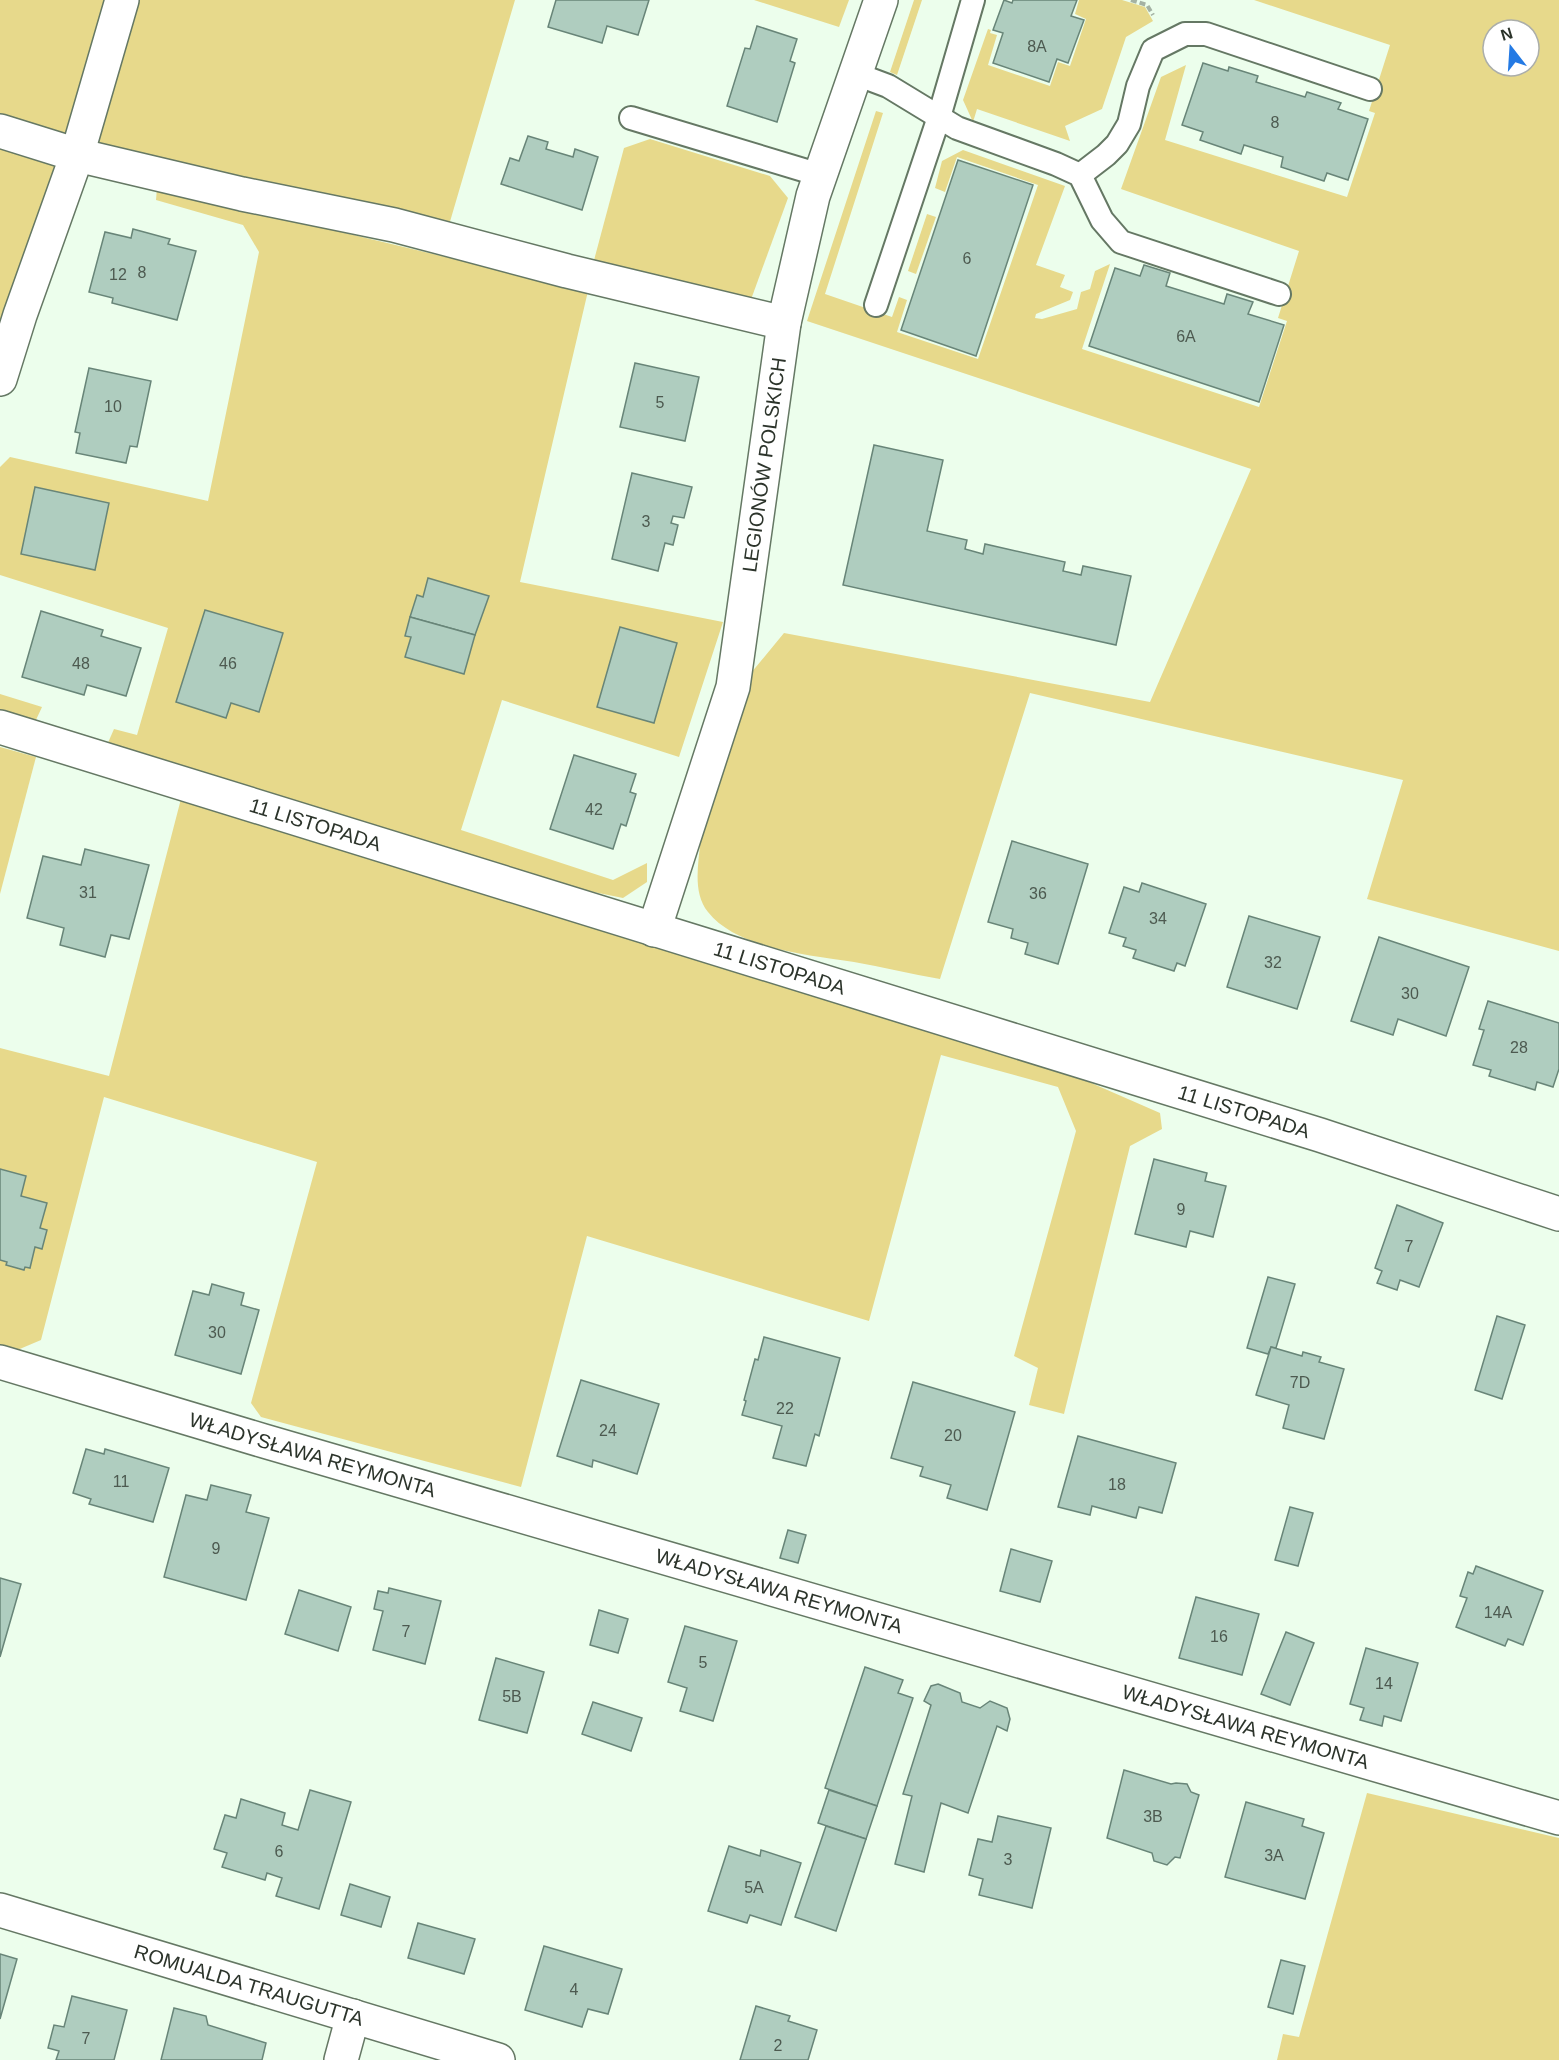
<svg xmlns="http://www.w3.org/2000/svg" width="1559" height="2060" font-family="Helvetica,sans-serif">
<rect width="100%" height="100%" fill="#ecfeec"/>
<g fill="#e7d98b" fill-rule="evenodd">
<path d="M0,0H515L449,225L200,173L68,174L0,327Z"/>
<path d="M754,0H849L839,27Z"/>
<path d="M914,0H922L897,75L890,72Z"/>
<path d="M1079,0H1122L1145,7L1153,21L1126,37L1102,109L1065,126L1070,141L977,109L973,122L963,100L988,29L991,30L990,33L997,35L988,65L1050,86L1058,62L1070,66L1086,19L1075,14Z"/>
<path d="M1254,0H1559V951L1367,899L1403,780L1030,693L940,979C911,974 882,967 854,962C810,955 737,949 708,912C693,894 698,866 700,845L751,673L784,633L1150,702L1251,469L807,321L876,111L883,113L825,294L892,317L899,297L907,300L897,332L978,359L1038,185L957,157L945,192L935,188L942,161L963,150L1065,186L1036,265L1065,275L1060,287L1073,292L1070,300L1036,314L1035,318L1042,319L1077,309L1081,292L1090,289L1095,271L1110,264L1082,349L1259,407L1287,321L1278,318L1299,251L1121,189L1161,77L1186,65L1165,140L1347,197L1375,113L1369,111L1390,45ZM1493,30H1529V66H1493Z"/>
<path d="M650,139L770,176L788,198L749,305L593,264L624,148Z"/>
<path d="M157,188L588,291L520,582L723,622L679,757L502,700L461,830L613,880L647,863V882L623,898L574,888L321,808L107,745L114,729L137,735L168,628L0,575V467L10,457L208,501L259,252L243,225L156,200Z"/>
<path d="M927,214L936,217L916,274L908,271Z"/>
<path d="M0,694L42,707L35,722L0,711Z"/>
<path d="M0,747L36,757L0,894Z"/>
<path d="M182,795L1089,1082L1160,1113L1162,1129L1130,1146L1064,1414L1029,1405L1038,1368L1014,1356L1076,1131L1058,1087L941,1055L869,1321L587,1236L521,1487L261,1417L251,1403L317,1162L104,1097L41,1340L15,1351L0,1347V1048L109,1076Z"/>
<path d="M1367,1793L1559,1838V2060H1277L1283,2034L1299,2037Z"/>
</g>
<g fill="#afcdbf" stroke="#688578" stroke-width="1.5">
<path d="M556,0H649L638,35L607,26L602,43L548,27Z"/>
<path d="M1004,0L1012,3L1013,0H1077L1071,16L1084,20L1068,63L1057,59L1049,82L993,63L1003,33L993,30Z"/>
<path d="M757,26L797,39L790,61L795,63L777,122L727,106L745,48L750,49Z"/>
<path d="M1203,63L1228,71L1229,67L1258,76L1256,82L1305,97L1307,92L1341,103L1338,109L1368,119L1348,180L1327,173L1324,181L1281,167L1283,157L1244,145L1241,154L1200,140L1203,132L1182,125Z"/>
<path d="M528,136L548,142L546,149L573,157L575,149L598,157L582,210L501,184L510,158L519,161Z"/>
<path d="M958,160L1033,185L976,356L901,330Z"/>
<path d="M133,229L170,239L168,244L196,251L177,320L112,303L113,298L89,292L105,232L131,238Z"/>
<path d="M1144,265L1170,273L1166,286L1224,304L1227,294L1253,302L1248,314L1284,325L1259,402L1089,346L1115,268L1140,276Z"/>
<path d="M635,363L699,377L685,441L620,427Z"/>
<path d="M89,368L151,381L137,447L130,446L126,463L76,453L80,433L75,432Z"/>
<path d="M874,445L943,460L927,531L967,540L965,549L983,554L985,544L1065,562L1063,571L1081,575L1083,566L1131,576L1116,645L843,585Z"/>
<path d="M632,473L692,487L684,518L673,516L671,523L678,525L673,545L665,543L658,571L612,559Z"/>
<path d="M35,487L109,503L95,570L21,554Z"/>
<path d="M428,578L489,596L475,635L410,617L417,595L423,597Z"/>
<path d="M205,610L283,633L259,712L231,703L226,718L176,702Z"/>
<path d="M41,611L103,630L101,636L141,648L126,696L87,685L84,695L22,677Z"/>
<path d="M410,617L475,635L464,674L405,657L411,637L405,636Z"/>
<path d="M620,627L677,643L654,723L597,707Z"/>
<path d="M574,755L636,774L630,792L636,794L626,826L621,824L613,849L550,829Z"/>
<path d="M1012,841L1088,864L1058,964L1025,954L1028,943L1011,938L1013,929L988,922Z"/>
<path d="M85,849L149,865L129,939L111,935L105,957L60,945L64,928L27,918L43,856L81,865Z"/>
<path d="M1142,883L1206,904L1185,966L1177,963L1174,971L1133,958L1136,950L1123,946L1126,938L1109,933L1124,887L1139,892Z"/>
<path d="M1249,916L1320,937L1297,1009L1227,987Z"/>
<path d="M1379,937L1469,967L1446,1036L1398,1019L1393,1035L1351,1021Z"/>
<path d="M1488,1001L1559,1023V1069L1553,1087L1537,1082L1535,1090L1489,1076L1491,1070L1473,1065L1484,1030L1479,1029Z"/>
<path d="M1154,1159L1207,1173L1205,1181L1226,1186L1213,1237L1190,1231L1186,1247L1135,1234Z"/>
<path d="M0,1169L26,1176L21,1196L47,1203L40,1228L47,1230L42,1249L35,1247L30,1268L25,1267L24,1270L6,1265L7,1262L0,1260Z"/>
<path d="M1397,1205L1443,1223L1419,1287L1400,1280L1397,1290L1377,1283L1382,1271L1375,1268Z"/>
<path d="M1268,1277L1295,1284L1276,1348L1271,1347L1268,1354L1247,1348Z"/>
<path d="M212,1284L244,1293L241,1305L259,1310L241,1374L175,1355L193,1291L209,1295Z"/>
<path d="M1497,1316L1525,1325L1502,1399L1475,1390Z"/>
<path d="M764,1337L840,1358L819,1436L815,1434L806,1466L773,1458L782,1426L742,1415L746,1401L744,1400L755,1359L758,1360Z"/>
<path d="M1271,1347L1302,1356L1303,1352L1321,1357L1319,1362L1344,1369L1324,1439L1283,1428L1289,1405L1256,1395Z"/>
<path d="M581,1380L659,1404L637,1474L593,1460L592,1467L557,1456Z"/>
<path d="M913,1382L1015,1412L987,1510L947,1498L951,1485L920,1476L923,1467L891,1458Z"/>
<path d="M1078,1436L1176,1463L1162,1513L1139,1507L1136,1518L1092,1506L1090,1515L1058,1507Z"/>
<path d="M86,1449L104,1454L105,1449L169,1468L153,1522L89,1504L91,1499L73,1493Z"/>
<path d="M211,1485L251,1495L246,1512L269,1518L246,1600L164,1577L186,1495L207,1500Z"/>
<path d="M1290,1507L1313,1513L1298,1566L1275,1560Z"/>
<path d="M788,1530L806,1535L798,1563L780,1558Z"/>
<path d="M1011,1549L1052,1561L1040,1602L1000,1591Z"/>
<path d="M1476,1566L1543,1591L1523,1645L1508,1639L1505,1646L1456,1627L1467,1598L1460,1596L1468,1572L1473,1574Z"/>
<path d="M0,1578L21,1584L0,1657Z"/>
<path d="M389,1588L441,1601L425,1664L373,1650L383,1611L374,1609L378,1591L388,1593Z"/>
<path d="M299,1590L351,1607L338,1651L285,1634Z"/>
<path d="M1196,1597L1259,1614L1242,1675L1179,1658Z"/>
<path d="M599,1610L628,1619L618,1653L590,1645Z"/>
<path d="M685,1626L737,1641L713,1721L680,1711L687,1688L668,1682Z"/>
<path d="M1286,1632L1314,1643L1290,1705L1261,1694Z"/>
<path d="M1366,1648L1418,1663L1401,1721L1384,1716L1382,1726L1360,1720L1364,1708L1350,1704Z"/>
<path d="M496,1658L544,1672L527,1733L479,1720Z"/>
<path d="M865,1667L903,1680L898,1693L913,1698L877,1806L825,1788Z"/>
<path d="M938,1684L960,1693L962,1702L980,1708L990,1701L1007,1708L1010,1719L1007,1731L997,1726L968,1813L941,1803L924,1872L895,1864L912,1796L903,1794L931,1705L924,1701L931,1686Z"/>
<path d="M593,1702L642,1718L631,1751L582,1734Z"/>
<path d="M1124,1770L1171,1784L1176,1783L1187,1784L1191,1792L1199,1795L1180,1858L1175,1857L1167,1865L1154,1861L1152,1853L1107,1838Z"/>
<path d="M310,1790L351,1802L319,1909L276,1896L282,1878L267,1873L265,1880L222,1867L227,1853L214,1849L225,1815L236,1818L241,1799L285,1813L282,1825L298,1830Z"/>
<path d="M829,1790L877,1806L866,1839L818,1823Z"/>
<path d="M1246,1802L1304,1819L1302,1826L1324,1833L1305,1899L1225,1877Z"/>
<path d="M998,1816L1051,1828L1032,1908L979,1895L983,1879L969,1875L978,1839L992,1842Z"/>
<path d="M826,1826L866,1839L836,1931L795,1917Z"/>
<path d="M729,1846L760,1856L761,1850L801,1863L781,1925L750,1915L747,1923L708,1911Z"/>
<path d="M350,1884L390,1897L381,1927L341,1915Z"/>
<path d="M418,1923L475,1939L464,1974L408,1958Z"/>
<path d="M544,1946L622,1969L608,2014L588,2009L582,2027L525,2010Z"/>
<path d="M0,1954L17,1959L0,2019Z"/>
<path d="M1281,1960L1305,1966L1293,2014L1268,2007Z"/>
<path d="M72,1996L127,2010L114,2060H56L59,2051L48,2048L54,2025L64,2027Z"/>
<path d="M756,2006L790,2016L788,2021L817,2030L808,2060H740Z"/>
<path d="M174,2008L206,2016L208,2025L266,2043L262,2060H161Z"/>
</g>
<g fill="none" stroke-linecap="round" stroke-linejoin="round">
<defs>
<g id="service">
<path d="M856,74L888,86L957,128L1056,164L1080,175L1102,220L1121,242L1279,294"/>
<path d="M631,118L820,175"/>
<path d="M1080,175L1106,155L1117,144L1129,124L1138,86L1153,50L1185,34H1206L1370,89"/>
<path d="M876,305L939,117L973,0"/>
</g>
<g id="minor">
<path d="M0,131L77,155L242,194L394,225L567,271L784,323"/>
<path d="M0,379L20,315L77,155L122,0"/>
<path id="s1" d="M0,727L1320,1135L1559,1214"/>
<path id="s2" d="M654,930L733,687L784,323L813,196L881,0"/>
<path id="s3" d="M0,1362L264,1441L1559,1818"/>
<path id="s4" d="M0,1910L498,2060"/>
<path d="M341,2060L353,2016"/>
</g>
</defs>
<use href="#service" stroke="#657864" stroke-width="26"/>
<use href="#minor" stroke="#657864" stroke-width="36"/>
<path stroke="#a4b2a3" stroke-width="4" stroke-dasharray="6 3" stroke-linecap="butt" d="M1131,0L1147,5L1153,15"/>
<use href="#service" stroke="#fff" stroke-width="22"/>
<use href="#minor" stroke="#fff" stroke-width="33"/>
</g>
<g text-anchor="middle" stroke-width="5" stroke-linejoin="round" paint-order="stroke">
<g font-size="16" fill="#4d5a50">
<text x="1037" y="52">8A</text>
<text x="1275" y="128">8</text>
<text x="967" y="264">6</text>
<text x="142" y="278">8</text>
<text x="118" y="280">12</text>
<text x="1186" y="342">6A</text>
<text x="660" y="408">5</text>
<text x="113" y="412">10</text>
<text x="646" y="527">3</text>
<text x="81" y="669">48</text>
<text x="228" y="669">46</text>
<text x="594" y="815">42</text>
<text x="88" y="898">31</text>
<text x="1038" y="899">36</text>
<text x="1158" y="924">34</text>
<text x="1273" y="968">32</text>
<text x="1410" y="999">30</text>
<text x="1519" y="1053">28</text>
<text x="1181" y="1215">9</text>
<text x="1409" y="1252">7</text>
<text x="217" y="1338">30</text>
<text x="1300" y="1388">7D</text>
<text x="785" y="1414">22</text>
<text x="608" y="1436">24</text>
<text x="953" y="1441">20</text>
<text x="121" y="1487">11</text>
<text x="1117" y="1490">18</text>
<text x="216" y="1554">9</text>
<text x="1498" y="1618">14A</text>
<text x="406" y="1637">7</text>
<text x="1219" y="1642">16</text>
<text x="703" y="1668">5</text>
<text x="1384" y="1689">14</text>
<text x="512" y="1702">5B</text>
<text x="1153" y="1822">3B</text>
<text x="279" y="1857">6</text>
<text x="1274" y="1861">3A</text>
<text x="1008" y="1865">3</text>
<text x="754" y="1893">5A</text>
<text x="574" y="1995">4</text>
<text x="86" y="2044">7</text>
<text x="778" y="2051">2</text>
</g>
<g font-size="20" fill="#2c342b" stroke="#fff">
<text dy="7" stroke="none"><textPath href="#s2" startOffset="480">LEGIONÓW POLSKICH</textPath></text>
<text dy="7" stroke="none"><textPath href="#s1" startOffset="330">11 LISTOPADA</textPath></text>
<text dy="7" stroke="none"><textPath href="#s1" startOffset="816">11 LISTOPADA</textPath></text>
<text dy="7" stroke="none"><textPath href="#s1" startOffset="1302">11 LISTOPADA</textPath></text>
<text dy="7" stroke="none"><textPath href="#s3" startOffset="326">WŁADYSŁAWA REYMONTA</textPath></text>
<text dy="7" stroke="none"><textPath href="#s3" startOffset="812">WŁADYSŁAWA REYMONTA</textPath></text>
<text dy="7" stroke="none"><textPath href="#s3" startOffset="1298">WŁADYSŁAWA REYMONTA</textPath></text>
<text dy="7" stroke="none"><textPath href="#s4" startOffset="260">ROMUALDA TRAUGUTTA</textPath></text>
</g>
</g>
<g transform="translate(1511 48) rotate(343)"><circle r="28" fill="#ffffff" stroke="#abaeaa" stroke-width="1.5"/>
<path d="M0-4.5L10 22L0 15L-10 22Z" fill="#247ae4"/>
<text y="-9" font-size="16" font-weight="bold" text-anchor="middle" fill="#2c342b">N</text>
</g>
</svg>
